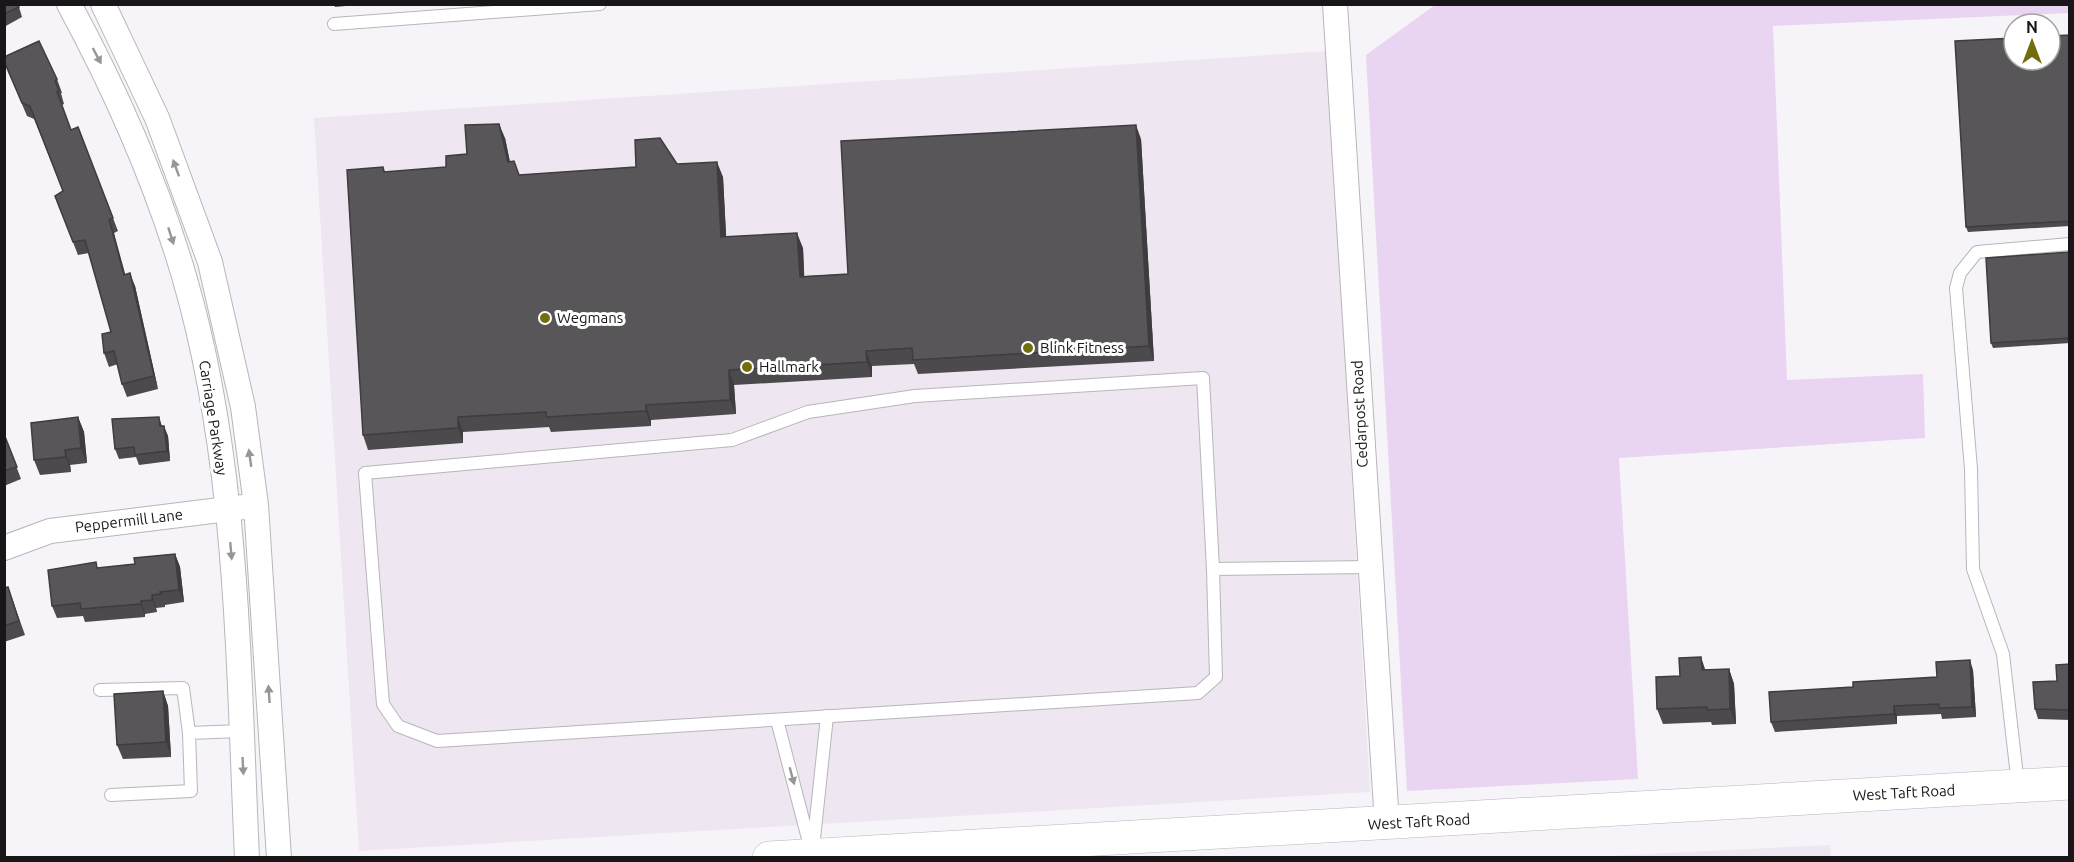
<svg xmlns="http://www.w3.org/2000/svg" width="2074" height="862" font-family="Ubuntu,sans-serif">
<rect width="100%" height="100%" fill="#f7f4f9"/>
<g fill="#eee6f1">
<path d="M1327,51L1370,792L359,851L314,118Z"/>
<path d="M1830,845L1831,857H1587Z"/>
</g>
<path fill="#e9d4f1" d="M1435,5H2069V13L1773,26L1787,380L1923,374L1925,438L1619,458L1638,779L1407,791L1366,55Z"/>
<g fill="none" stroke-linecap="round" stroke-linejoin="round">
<defs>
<g id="service">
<path d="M334,24L600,4"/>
<path d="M1213,569L1203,378L915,396L808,412L732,440L365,473L383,704L398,726L437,741L1198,693L1216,677L1213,569L1369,567"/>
<path d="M100,690L183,688L189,733"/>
<path d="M777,720L812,854"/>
<path d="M2018,785L2003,654L1973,569L1971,469L1956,288L1960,273L1977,252L2070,244"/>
<path d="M111,795L191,791L189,733L241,731"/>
<path d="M813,848L827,716"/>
</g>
<g id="minor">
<path d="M69,4C116,91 156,181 184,276C239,464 238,664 247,858"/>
<path d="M103,4L157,118L210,262L243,407L256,505L279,858"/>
<path d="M1335,4L1387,824"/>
<path d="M4,548L50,531L244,507"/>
</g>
<path id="secondary" d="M769,858L2070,783"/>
</defs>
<use href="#service" stroke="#b9b5ba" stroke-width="14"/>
<use href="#minor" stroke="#b9b5ba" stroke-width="26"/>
<use href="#secondary" stroke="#b9b5ba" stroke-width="34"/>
<use href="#service" stroke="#fff" stroke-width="12"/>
<use href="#minor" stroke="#fff" stroke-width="24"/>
<use href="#secondary" stroke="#fff" stroke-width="33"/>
</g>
<g fill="#4c4a4d">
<path d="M4,4L19,7L22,17L4,27Z"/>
<path d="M334,4H367L335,7Z"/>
<path d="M2070,35V226L1968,232L1966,227Z"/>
<path d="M4,61L57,79L62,93H61L64,104L62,105L71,130L78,127L118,231L114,233L116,244L125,275L135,286L158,389L127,397L122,384L118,364L109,367L104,353L111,332L89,253L78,255L55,196L63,191L34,119L27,116Z"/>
<path d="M505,138L510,162L519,175L677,164L723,177L726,237L803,248L804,276L848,274L1141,139L1154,361L918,374L914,364L872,366V377L734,385L736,414L651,420V426L551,432L549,427L463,432V443L368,450L363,435L383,167L385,172L446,167L467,154Z"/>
<path d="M2070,252V343L1993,348L1991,343Z"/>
<path d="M78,417L84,432L87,463L70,465L71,472L40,475L34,460Z"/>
<path d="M159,417L162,426L168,436L170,461L139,465L136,457L119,459L115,449Z"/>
<path d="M4,434L21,479L4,486Z"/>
<path d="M175,554L180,567L184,602L165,605V607L156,608L157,612L145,614V617L85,622L83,616L57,618L52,606L98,568L135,564Z"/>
<path d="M8,587L25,635L4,642V588Z"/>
<path d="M2070,664V720L2038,719L2035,709Z"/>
<path d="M1729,669L1734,684L1736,724L1712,725L1711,722L1663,724L1657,709L1706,670Z"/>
<path d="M1973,670L1976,717L1942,719L1941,714L1897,716V724L1775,732L1771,722L1853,687L1937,677Z"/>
<path d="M163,691L168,706L171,757L123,759L117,745Z"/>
</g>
<g fill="#3e3c3e">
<path d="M499,124L505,138L513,177L508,162Z"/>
<path d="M1136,125L1141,139L1154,361L1149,346Z"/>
<path d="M717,162L723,177L727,252L721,237Z"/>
<path d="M109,220L114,233L129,288L124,275Z"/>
<path d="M797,233L803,248L805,292L800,277Z"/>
<path d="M130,273L135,286L158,389L154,376Z"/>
<path d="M866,351L872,366V377L867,362Z"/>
<path d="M729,370L734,385L736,414L730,400Z"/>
<path d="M646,405L651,420V426L646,411Z"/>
<path d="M78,417L84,432L87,463L81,448Z"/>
<path d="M458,417L463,432V443L458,428Z"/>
<path d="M164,426L168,436L170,461L167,451Z"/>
<path d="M65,450L70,465L71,472L66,457Z"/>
<path d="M175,554L180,567L184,602L179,590Z"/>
<path d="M152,595L156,608L157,612L152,600Z"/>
<path d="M141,601L145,614V617L141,604Z"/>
<path d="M1701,657L1706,672L1702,670Z"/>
<path d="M1970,660L1973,670L1976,717L1972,707Z"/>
<path d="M1729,669L1734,684L1736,724L1730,709Z"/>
<path d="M163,691L168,706L171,757L166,742Z"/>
<path d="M1894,706L1897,716V724L1894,714Z"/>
</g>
<g fill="#585659" stroke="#3e3c3e" stroke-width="1.5">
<path d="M4,4H17L19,7L4,14Z"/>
<path d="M2070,35V221L1966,227L1955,41L2014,38V60H2050V36Z"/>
<path d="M39,41L57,79L55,81L59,90L57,92L71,130L78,127L113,218L109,220L112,230L124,275L130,273L154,376L122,384L114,351L104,353L102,334L111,332L85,240L73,242L55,196L63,191L30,106L22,103L4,61V57Z"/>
<path d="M499,124L508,162L514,161L519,175L636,167L635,140L660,138L677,164L717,162L721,237L797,233L800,277L848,274L841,141L1136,125L1149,346L913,360L912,348L866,351L867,362L729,370L730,400L646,405V411L546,417V412L458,417V428L363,435L347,170L383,167L384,172L446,167V156L467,154L465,125Z"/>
<path d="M2070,252V338L1991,343L1986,258Z"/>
<path d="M78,417L81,448L65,450L66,457L34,460L31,423Z"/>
<path d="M159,417L160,426H164L167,451L135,455L134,447L115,449L112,419Z"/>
<path d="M4,434L17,467L4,471Z"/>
<path d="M175,554L179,590L160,592L161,594L152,595V600L141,601V604L81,609L80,603L52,606L48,570L96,562L97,568L135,564L134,558Z"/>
<path d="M8,587L19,621L4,626V588Z"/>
<path d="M1701,657L1702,670L1729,669L1730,709L1707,710V707L1657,709L1656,677L1680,676L1679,658Z"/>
<path d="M1970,660L1972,707L1939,708V704L1894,706V714L1771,722L1769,692L1853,687V682L1937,677L1936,662Z"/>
<path d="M2070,664V710L2035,709L2033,682L2057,681L2056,665Z"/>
<path d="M163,691L166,742L117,745L114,694Z"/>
</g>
<defs><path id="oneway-solid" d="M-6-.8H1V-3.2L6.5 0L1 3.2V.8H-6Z" transform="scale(1.5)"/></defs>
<g fill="#979697">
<use href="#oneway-solid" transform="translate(97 56) rotate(62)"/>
<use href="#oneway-solid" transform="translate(176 168) rotate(-110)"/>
<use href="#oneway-solid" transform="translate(171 236) rotate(72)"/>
<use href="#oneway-solid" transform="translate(250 458) rotate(-98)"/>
<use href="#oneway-solid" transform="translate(231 551) rotate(85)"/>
<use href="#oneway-solid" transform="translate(269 694) rotate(-94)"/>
<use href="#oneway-solid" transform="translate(243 766) rotate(87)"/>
<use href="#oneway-solid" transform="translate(792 776) rotate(75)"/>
</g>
<g fill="#736e0d" stroke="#fff" stroke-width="2">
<circle cx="545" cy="318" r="6"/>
<circle cx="1028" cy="348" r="6"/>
<circle cx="747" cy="367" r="6"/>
</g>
<g text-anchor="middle" stroke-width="6" stroke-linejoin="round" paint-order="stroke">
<g font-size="15" fill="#181618" stroke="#fff" text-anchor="start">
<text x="557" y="323">Wegmans</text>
<text x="1040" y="353">Blink Fitness</text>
<text x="759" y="372">Hallmark</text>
</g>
<g font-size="15" fill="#181618" stroke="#fff">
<text transform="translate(1360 414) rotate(-93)" y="5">Cedarpost Road</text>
<text transform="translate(213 418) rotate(81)" y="5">Carriage Parkway</text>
<text transform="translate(129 521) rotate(-7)" y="5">Peppermill Lane</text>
<text transform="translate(1904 793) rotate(-3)" y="5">West Taft Road</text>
<text transform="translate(1419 822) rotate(-3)" y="5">West Taft Road</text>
</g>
</g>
<rect width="2074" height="862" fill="none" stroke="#181618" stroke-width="12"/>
<g transform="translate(2032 42)"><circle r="28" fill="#ffffff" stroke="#a3a2a3" stroke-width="1.5"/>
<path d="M0-4.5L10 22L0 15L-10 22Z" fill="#736e0d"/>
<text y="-9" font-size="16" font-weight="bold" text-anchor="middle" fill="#181618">N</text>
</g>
</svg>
